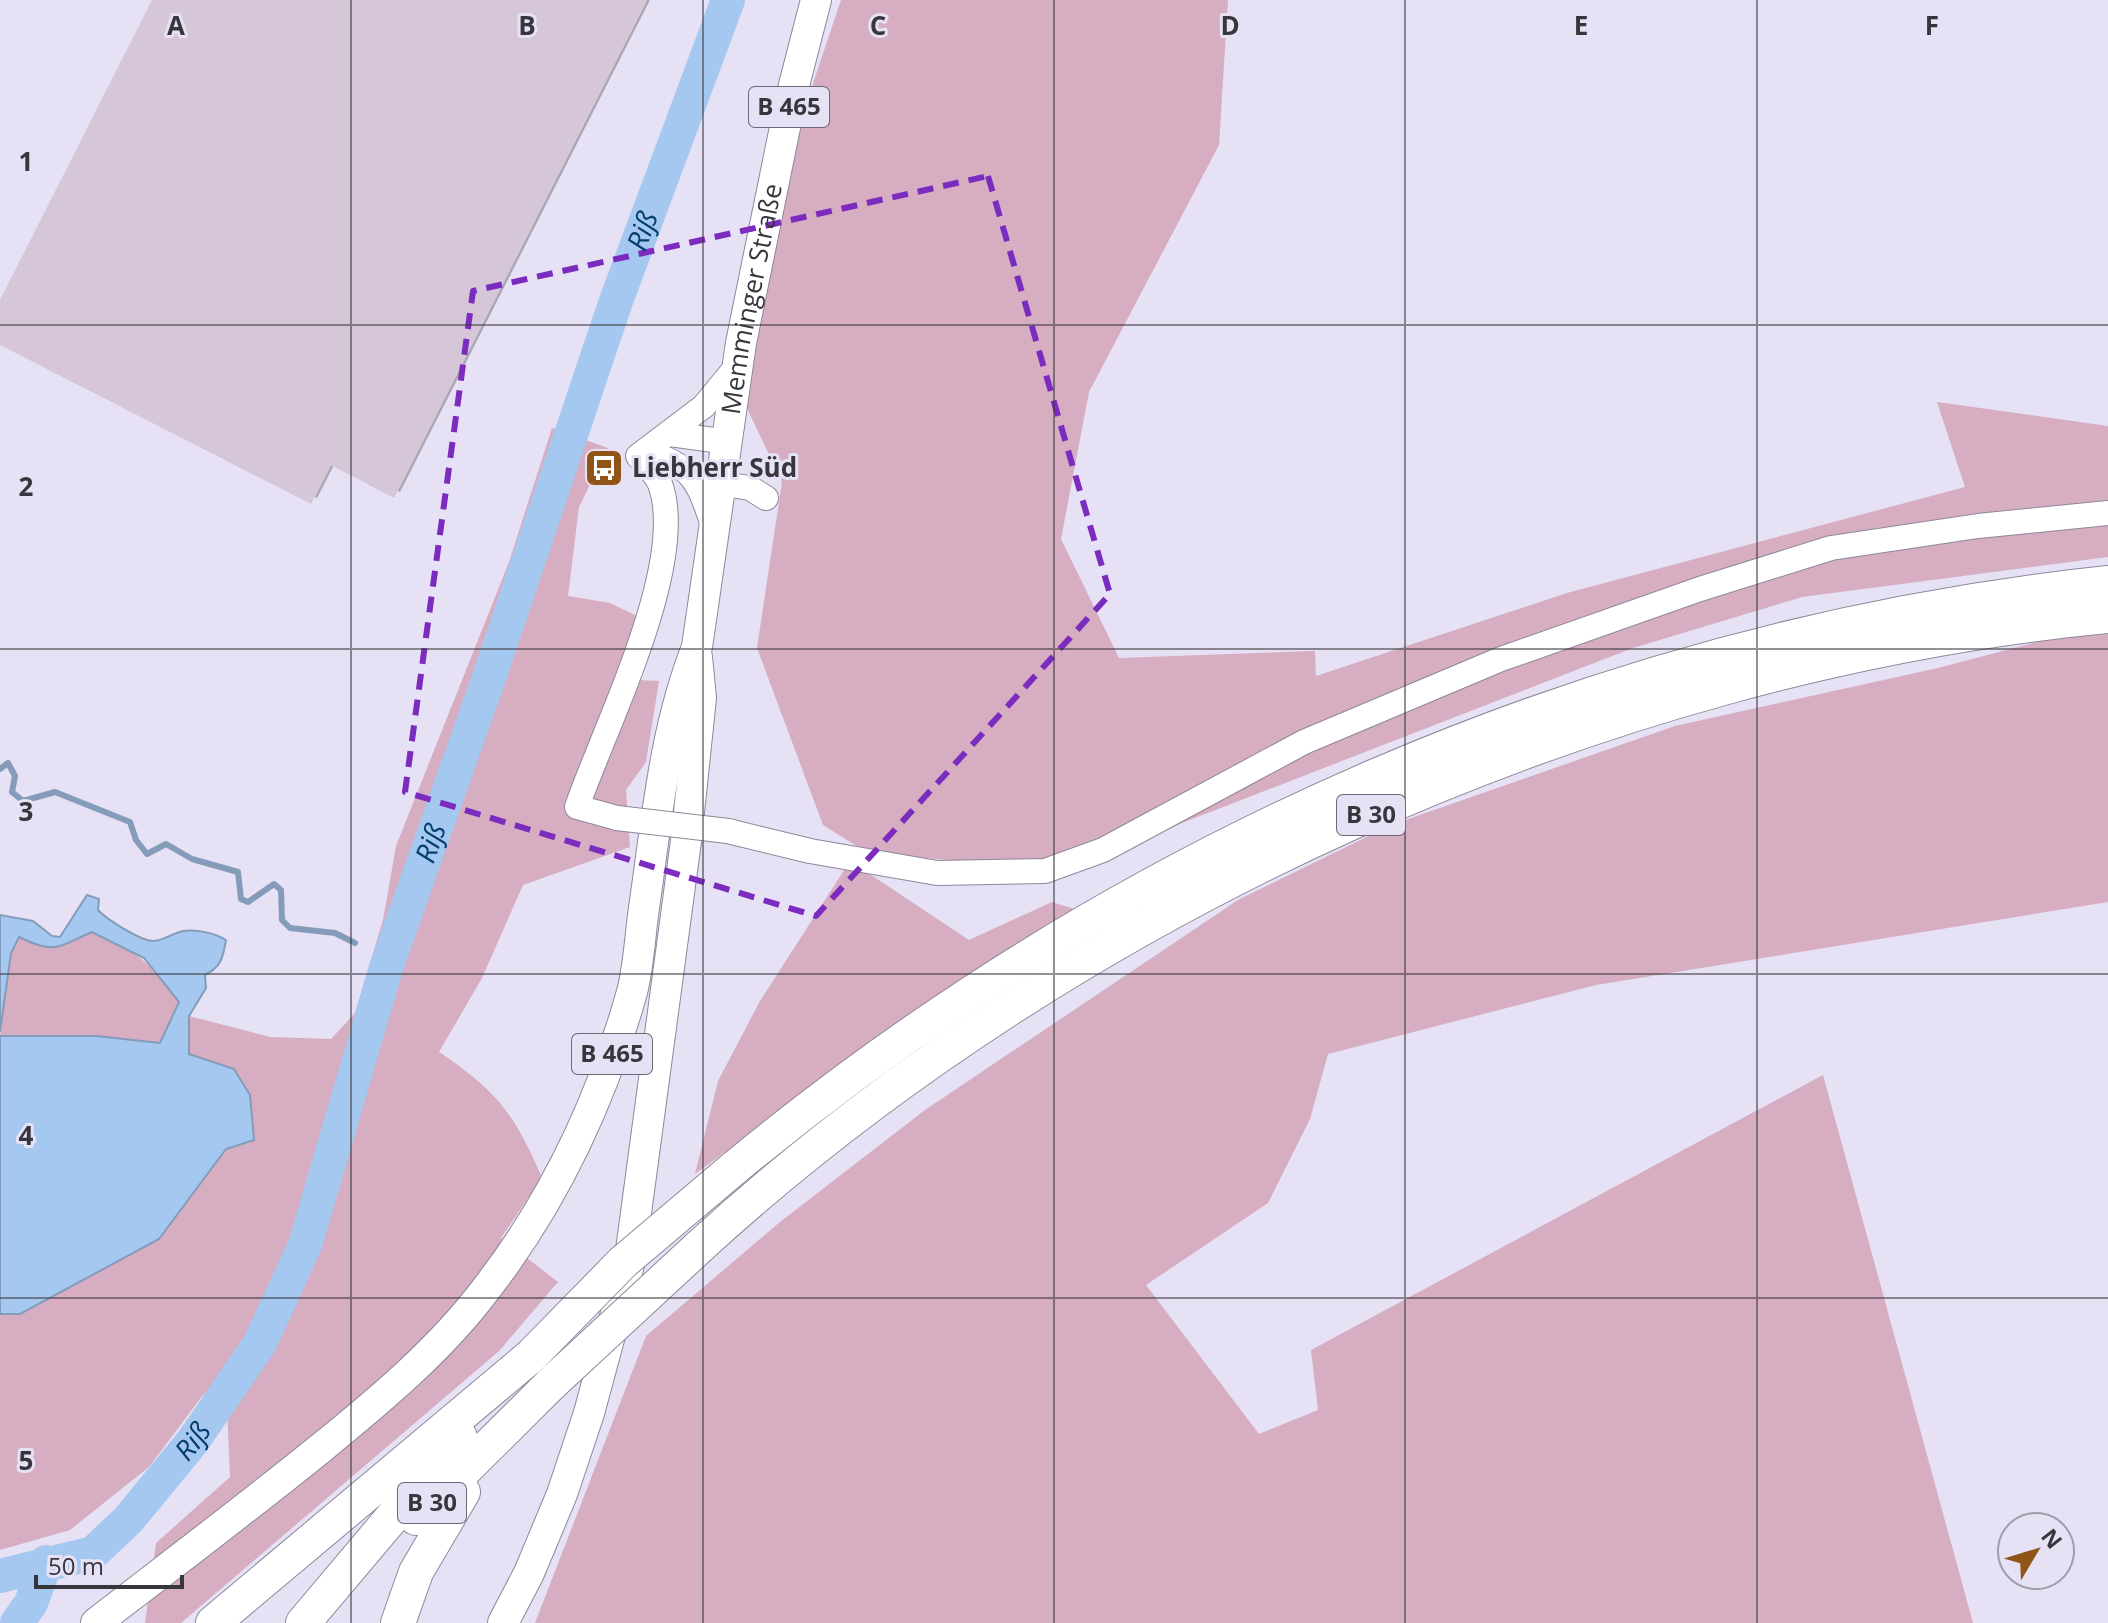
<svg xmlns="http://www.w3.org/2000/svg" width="2108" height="1623" font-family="'Open Sans',sans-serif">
<defs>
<filter id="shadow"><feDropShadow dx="6" dy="-6" stdDeviation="0" flood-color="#0004"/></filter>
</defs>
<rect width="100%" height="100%" fill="#e6e1f4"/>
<g fill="#d6adc1">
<path d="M841,0H1228L1219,145L1089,392L1061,539L1119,658L1315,651L1316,676L1567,593L1965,487L1937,402L2108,426V557L1802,597L1633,648L1146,837L1019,867L866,852L823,825L757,648L782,482L746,406L793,143Z"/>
<path d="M552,428L608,448L579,507L568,596L610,603L637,616L615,679L659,681L646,762L626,790L630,847L523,885L482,978L439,1052C498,1092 514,1113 542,1178L501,1238L558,1282L499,1351L181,1623H145L156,1543L230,1477L227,1406L203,1395L149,1467L70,1530L0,1550V1314H20L159,1239L226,1149L234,1069L189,1054V1016L270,1037L331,1039L355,1013L383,920L396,846L509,562Z"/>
<path d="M2108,634V902L1596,985L1328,1054L1310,1119L1268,1203L1146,1285L1259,1434L1318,1410L1311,1350L1823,1075L1973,1623H535L646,1336L780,1222L925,1110L1238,900L1391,825L1675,726L1938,668L2048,639Z"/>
<path d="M850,861L969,940L1052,902L1074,909L866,1049L695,1174L718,1081L760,1001Z"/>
<path d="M92,932C130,947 157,966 179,1002L160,1043L96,1036H0L11,953L19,937C55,955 58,948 92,932Z"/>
</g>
<path fill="#a4c8ef" stroke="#849cba" stroke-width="2" d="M87,895L99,899L98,910C106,919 141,941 153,941C164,941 172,933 183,931C196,929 215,933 226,940C223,958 221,967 205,975L206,988L189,1016V1054L234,1069L250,1095L254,1140L226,1149L159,1239L20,1314H0V1036H96L160,1043L179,1002L144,958L92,932C57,947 56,955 19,937L11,953L0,1032V915L33,921L52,936L60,937Z"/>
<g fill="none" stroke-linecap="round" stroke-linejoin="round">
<path stroke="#849cba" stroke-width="6" d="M0,769L8,763L15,776L12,792L23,801L55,792L130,822L136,840L147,854L166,844L192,859L238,872L241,899L248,902L274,884L281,890L282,920L290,928L335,933L355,943"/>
<g stroke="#a4c8ef" stroke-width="34">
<path id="s1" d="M0,1576L93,1553L128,1520L193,1441L260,1343L305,1245L386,968L491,672L616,301L728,0"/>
<path d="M17,1623L31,1603L46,1562"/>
</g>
</g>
<path fill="#d5c7d7" filter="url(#shadow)" d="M152,0H647L394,498L331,465L311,504L0,345V300Z"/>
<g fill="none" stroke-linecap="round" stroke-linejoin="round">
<defs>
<g id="minor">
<path d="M670,434L728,442"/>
<path d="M645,452C692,464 699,482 713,526"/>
<path d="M723,484L750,488L766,498"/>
<path d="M617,818L577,807C604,728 689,563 660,484C656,474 645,464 638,456L704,406L737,366"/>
<path d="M728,831L810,851L937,873L1045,871L1103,850L1304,742L1501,659L1700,589L1831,548L1978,526L2108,513"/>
</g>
<g id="major">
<path id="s2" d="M96,1623C171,1565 247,1508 321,1448C380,1400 440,1350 486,1289C555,1200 602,1099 632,992C639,965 640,935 644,908C657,819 664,731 697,647L741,343L792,93L816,0"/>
<path d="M503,1623L529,1573L562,1494L589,1413L629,1265L686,841L701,698L697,657"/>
</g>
<g id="highway">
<path d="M733,1169C1122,847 1605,636 2108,583"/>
<path d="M699,1247C1072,905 1604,664 2108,616"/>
<path d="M416,1518L552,1383"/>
<path d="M213,1623L531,1356"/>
<path d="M303,1623L460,1437"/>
<path d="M398,1623L416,1572L463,1492"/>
</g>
</defs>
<use href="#minor" stroke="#8d889a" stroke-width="26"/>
<use href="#major" stroke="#8d889a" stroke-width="32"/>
<use href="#highway" stroke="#8d889a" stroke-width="36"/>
<use href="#minor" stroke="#fff" stroke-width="24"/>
<use href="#major" stroke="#fff" stroke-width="30"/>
<use href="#highway" stroke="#fff" stroke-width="34"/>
<defs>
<path id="minor-bridge" d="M617,818L728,831"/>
<g id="highway-bridge">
<path d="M531,1356L623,1262L733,1169"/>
<path d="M552,1383L699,1247"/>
</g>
</defs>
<use href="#minor-bridge" stroke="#8d889a" stroke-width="26" stroke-linecap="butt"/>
<use href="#highway-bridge" stroke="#8d889a" stroke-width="36" stroke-linecap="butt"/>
<use href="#minor-bridge" stroke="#fff" stroke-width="24"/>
<use href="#highway-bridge" stroke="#fff" stroke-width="34"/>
</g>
<path fill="none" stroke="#7b2cbf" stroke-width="6" stroke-dasharray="16 10" stroke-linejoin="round" d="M988,176L1110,594L816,916L405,792L473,291Z"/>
<path fill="none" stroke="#38363d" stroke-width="2" stroke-opacity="0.55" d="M351,0V1623M703,0V1623M1054,0V1623M1405,0V1623M1757,0V1623M0,325H2108M0,649H2108M0,974H2108M0,1298H2108"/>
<defs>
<symbol id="bus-square" viewBox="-11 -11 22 22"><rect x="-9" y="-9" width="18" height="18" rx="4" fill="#915417" stroke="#e6e1f4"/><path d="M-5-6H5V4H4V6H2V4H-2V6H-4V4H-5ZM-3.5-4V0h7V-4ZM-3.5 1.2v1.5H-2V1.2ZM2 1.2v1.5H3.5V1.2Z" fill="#fff"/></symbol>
</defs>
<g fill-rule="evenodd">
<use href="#bus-square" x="582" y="446" width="44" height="44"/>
</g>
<g text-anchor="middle" stroke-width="6" stroke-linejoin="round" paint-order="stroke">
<g fill="#e6e1f4" stroke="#6c6974" stroke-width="2">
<rect x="749" y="87" width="80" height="40" rx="6"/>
<rect x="1337" y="795" width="68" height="40" rx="6"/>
<rect x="572" y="1034" width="80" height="40" rx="6"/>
<rect x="398" y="1483" width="68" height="40" rx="6"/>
</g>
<g font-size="24" font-weight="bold" fill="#38363d">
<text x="789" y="115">B 465</text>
<text x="1371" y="823">B 30</text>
<text x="612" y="1062">B 465</text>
<text x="432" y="1511">B 30</text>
</g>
<g font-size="26" fill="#38363d" stroke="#e6e1f4">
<text dy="9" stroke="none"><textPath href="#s2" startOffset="1552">Memminger Straße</textPath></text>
</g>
<g font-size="26" font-weight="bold" fill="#38363d" stroke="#e6e1f4" text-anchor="start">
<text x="632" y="477">Liebherr Süd</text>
</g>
<g font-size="28" font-style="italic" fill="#063e6d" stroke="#e6e1f4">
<text dy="10" stroke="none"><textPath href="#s1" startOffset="1542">Riß</textPath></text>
<text dy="10" stroke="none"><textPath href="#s1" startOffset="894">Riß</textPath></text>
<text dy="10" stroke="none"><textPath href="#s1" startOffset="246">Riß</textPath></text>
</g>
</g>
<g font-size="26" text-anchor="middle" font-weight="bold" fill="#38363d" stroke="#e6e1f4" stroke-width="6" stroke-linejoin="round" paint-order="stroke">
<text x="176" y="35">A</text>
<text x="527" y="35">B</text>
<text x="878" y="35">C</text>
<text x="1230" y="35">D</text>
<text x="1581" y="35">E</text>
<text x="1932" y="35">F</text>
<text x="26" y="171">1</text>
<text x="26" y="496">2</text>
<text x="26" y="821">3</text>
<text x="26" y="1145">4</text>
<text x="26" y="1470">5</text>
</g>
<g transform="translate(2036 1551) rotate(52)"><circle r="38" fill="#e6e1f4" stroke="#a09dab" stroke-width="2"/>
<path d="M0-6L14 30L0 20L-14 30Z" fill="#915417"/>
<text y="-12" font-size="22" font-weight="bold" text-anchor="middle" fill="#38363d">N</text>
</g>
<path d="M36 1575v12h146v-12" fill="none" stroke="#38363d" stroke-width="4"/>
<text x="48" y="1575" font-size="24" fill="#38363d" stroke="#e6e1f4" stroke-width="6" paint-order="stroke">50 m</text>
</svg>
